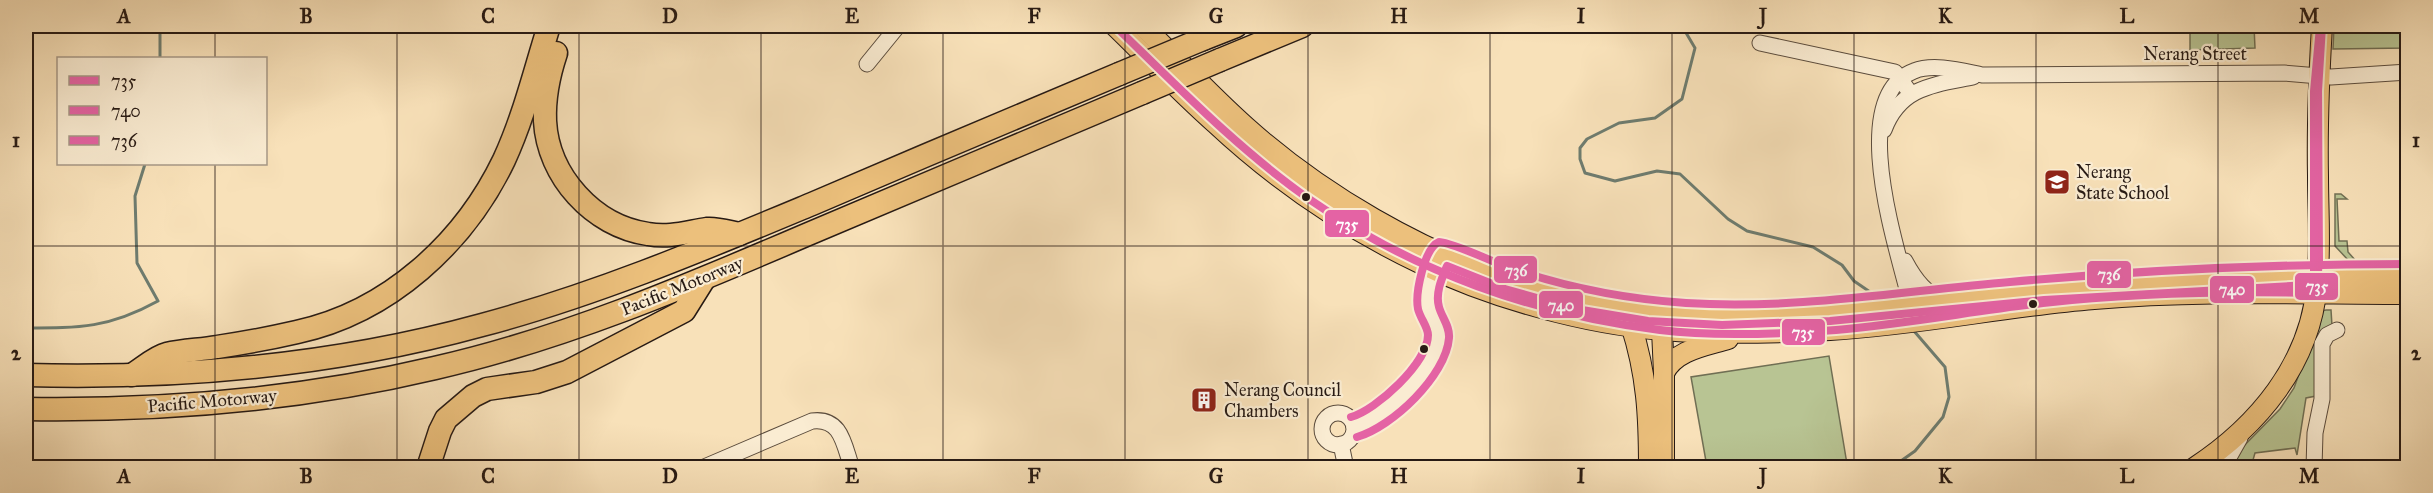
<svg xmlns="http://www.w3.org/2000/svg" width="2433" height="493" font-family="'IM FELL Great Primer',serif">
<rect width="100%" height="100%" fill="#f8e1b9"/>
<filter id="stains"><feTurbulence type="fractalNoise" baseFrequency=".00333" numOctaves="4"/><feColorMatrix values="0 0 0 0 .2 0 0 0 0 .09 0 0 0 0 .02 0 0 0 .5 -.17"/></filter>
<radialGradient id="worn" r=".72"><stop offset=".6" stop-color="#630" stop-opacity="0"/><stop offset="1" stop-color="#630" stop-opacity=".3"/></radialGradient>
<g fill="#b8c493" stroke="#706f54" stroke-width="1.5">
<path d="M2190,26H2254L2255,48L2190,50Z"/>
<path d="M2334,26H2407V48L2333,49Z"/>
<path d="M2335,194H2341L2347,199H2337L2339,241H2347L2348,252L2356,261H2349L2335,246Z"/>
<path d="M2326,310H2331L2332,326L2316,396L2306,398L2297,455L2295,448L2255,453L2253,460L2229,468L2233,457L2280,409L2294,388L2322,311Z"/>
<path d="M1829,356L1847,464L1821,468L1707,467L1691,377Z"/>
</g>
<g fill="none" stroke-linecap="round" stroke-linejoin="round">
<g stroke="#6e7c6f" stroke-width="3">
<path d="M160,26V58"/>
<path d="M1682,26L1695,48L1682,99L1655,118L1619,123L1587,139L1580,148V159L1585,173L1615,181L1657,171L1680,174L1728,219L1747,231L1813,247L1842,265L1854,281L1873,294"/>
<path d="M26,328C80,328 109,328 158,301L137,263L135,196L145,164"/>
<path d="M1891,468L1915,451L1943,417L1949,397L1945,367L1914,331"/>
</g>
<defs>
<g id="minor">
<path d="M1760,43L1895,72L1911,94"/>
<path d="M867,64L898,26"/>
<path d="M1884,130C1900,87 1933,85 1973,77"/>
<path d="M1905,261C1913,276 1925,295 1942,298"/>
<path d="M1912,301L1908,293C1896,244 1847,96 1914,71C1934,63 1962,71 1982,75L2284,73L2331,77L2408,72"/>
<circle cx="1338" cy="429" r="16"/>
<path d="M1354,427C1383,424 1432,368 1439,340C1441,329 1434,324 1430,314C1423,297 1432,276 1438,260"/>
<path d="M1341,444L1346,468"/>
<path d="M702,468L812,421C842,417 844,446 852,468"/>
<path d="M2223,468L2240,438"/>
<path d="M2314,468L2315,433L2322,399V344L2327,335L2337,330"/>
</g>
<g id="major">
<path d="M1115,26C1148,58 1180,92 1215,123C1276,180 1346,228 1422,264C1491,298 1586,324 1663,330C1718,335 1775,333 1830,330C1919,325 2006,306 2094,299C2198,290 2303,294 2408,294"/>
<path d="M1143,26C1177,59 1210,95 1246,127C1322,195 1421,252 1517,283C1582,304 1653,314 1721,315C1785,316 1848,307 1911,301C1968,295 2025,291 2081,287"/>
<path d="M2137,283L2318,274H2408"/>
<path d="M1631,325C1647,375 1649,416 1649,468"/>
<path d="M1662,330L1664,373V468"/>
<path d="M1664,373C1675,350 1705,346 1728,339"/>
<path d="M2194,468C2258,426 2310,364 2317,285C2321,249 2318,212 2318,176C2317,125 2319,76 2322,26"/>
</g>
<g id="highway">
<path d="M1203,39L1236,26"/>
<path d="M556,53C549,74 544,98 545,121C548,176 593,226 648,234C669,238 687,232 707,229C717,228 729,232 739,234"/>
<path d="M1220,60L1302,26"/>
<path d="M26,375C179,379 333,366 482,325C595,295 704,249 812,204C914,160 1017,117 1119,74"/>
<path d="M132,375C142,369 155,357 167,354C183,350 200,350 217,347C244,343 271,338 297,332C389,312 464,243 504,160C524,117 535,70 549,26"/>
<path d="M26,409C163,411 300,400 435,368C563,339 685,287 806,235C918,188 1030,140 1142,93"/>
<path d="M428,468L440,431L446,419L473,396L487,389L536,382L567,372L684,311L704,279"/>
</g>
</defs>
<use href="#minor" stroke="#5b4c3d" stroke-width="17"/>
<use href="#major" stroke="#271a14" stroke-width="22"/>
<use href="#highway" stroke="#271a14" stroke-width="25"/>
<use href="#minor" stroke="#faecd2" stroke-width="15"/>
<use href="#major" stroke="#ecc07c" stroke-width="20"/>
<use href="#highway" stroke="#ecc07c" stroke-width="22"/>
<defs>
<g id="highway-bridge">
<path d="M1119,74L1203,39"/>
<path d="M1142,93L1220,60"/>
</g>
</defs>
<use href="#highway-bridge" stroke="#271a14" stroke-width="25" stroke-linecap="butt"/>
<use href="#highway-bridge" stroke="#ecc07c" stroke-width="22"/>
<defs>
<path id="bus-1" d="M1115,26C1177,86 1238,149 1309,199C1412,271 1536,315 1660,330C1715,337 1781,334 1836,330C1905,324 1974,311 2043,303C2133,293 2225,291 2316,293L2319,261L2318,91L2322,26"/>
<path id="bus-2" d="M1357,437C1392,427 1446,376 1449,338C1450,326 1442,318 1439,307C1435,293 1442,278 1447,266L1505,289L1576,309L1648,321L1722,325L1830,321L2044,300L2308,285L2313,281L2314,275V91L2320,27"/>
<path id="bus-3" d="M1351,417C1376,410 1428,363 1428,335C1428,327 1420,318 1418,309C1415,294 1424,248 1439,242C1455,243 1494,263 1513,269C1569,288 1627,299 1686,303C1794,310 1902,291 2010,282C2142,270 2275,264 2408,264"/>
</defs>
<use href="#bus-1" stroke="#faecd2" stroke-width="12"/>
<use href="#bus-2" stroke="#faecd2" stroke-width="12"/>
<use href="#bus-3" stroke="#faecd2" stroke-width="12"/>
<use href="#bus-1" stroke="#e463a4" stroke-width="8"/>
<use href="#bus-2" stroke="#e463a4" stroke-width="8"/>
<use href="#bus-3" stroke="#e463a4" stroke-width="8"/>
</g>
<path fill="none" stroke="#271a14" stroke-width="1.5" stroke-opacity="0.55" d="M215,26V58M397,26V468M579,26V468M761,26V468M943,26V468M1125,26V468M1308,26V468M1490,26V468M1672,26V468M1854,26V468M2036,26V468M2218,26V468M215,164V468M26,246H2408"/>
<defs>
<symbol id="school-square" viewBox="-11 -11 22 22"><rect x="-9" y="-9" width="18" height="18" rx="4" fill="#8f2418" stroke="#faecd2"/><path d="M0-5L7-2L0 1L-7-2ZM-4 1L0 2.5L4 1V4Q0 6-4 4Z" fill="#fff"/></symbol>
<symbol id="building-square" viewBox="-11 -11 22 22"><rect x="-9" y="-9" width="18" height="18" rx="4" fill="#8f2418" stroke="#faecd2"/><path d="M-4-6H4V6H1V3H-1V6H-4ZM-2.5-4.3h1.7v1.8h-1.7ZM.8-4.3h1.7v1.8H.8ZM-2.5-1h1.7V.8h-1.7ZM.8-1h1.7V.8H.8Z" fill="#fff"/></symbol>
</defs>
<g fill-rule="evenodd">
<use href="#school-square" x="2042" y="167" width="30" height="30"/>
<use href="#building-square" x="1189" y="385" width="30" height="30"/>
</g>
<g fill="#271a14" stroke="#faecd2" stroke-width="2">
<circle cx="1306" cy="197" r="5"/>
<circle cx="2033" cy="304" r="5"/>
<circle cx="1424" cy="349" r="5"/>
</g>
<g text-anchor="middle" stroke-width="4.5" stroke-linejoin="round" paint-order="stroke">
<g font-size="18" fill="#271a14" stroke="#faecd2">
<text x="2195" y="60">Nerang Street</text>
<text transform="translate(682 286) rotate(-22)" y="6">Pacific Motorway</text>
<text transform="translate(212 401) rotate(-5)" y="6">Pacific Motorway</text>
</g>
<g font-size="18" fill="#271a14" stroke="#faecd2" text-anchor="start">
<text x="2076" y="178">Nerang<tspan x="2076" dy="21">State School</tspan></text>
<text x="1224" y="396">Nerang Council<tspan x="1224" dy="21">Chambers</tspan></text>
</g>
</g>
<g stroke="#faecd2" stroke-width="2">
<rect x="1324" y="209" width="46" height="29" rx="6" fill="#e463a4"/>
<rect x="1493" y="255" width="45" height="29" rx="6" fill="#e463a4"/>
<rect x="2086" y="260" width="46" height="29" rx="6" fill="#e463a4"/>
<rect x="2294" y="272" width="45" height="29" rx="6" fill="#e463a4"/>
<rect x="2209" y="275" width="46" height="29" rx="6" fill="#e463a4"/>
<rect x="1538" y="290" width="46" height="29" rx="6" fill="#e463a4"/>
<rect x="1781" y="318" width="45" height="28" rx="6" fill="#e463a4"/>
</g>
<g font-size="16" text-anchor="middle" font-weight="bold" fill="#fff">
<text x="1347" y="230">735</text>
<text x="1516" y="276">736</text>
<text x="2109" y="280">736</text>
<text x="2317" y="292">735</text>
<text x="2232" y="295">740</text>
<text x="1561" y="311">740</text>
<text x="1803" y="338">735</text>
</g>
<rect width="2433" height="493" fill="none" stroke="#f8e1b9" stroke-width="66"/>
<rect x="57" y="57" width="210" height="108" fill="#faecd2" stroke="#a69886" stroke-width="1.5"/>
<rect x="69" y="76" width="30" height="9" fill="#e463a4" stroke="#a69886" stroke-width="1.5"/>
<text x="111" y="87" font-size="18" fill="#271a14">735</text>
<rect x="69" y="106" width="30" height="9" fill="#e463a4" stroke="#a69886" stroke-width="1.5"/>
<text x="111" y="117" font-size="18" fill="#271a14">740</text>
<rect x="69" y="136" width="30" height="9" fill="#e463a4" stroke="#a69886" stroke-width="1.5"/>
<text x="111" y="147" font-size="18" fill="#271a14">736</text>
<rect x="33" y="33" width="2367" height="427" fill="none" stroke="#271a14" stroke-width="2"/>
<g font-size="20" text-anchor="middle" font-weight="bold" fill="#271a14">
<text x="124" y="23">A</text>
<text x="306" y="23">B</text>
<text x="488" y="23">C</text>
<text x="670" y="23">D</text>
<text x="852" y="23">E</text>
<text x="1034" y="23">F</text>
<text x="1216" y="23">G</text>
<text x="1399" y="23">H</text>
<text x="1581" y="23">I</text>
<text x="1763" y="23">J</text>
<text x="1945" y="23">K</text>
<text x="2127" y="23">L</text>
<text x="2309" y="23">M</text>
<text x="16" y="147">1</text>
<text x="2416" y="147">1</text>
<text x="16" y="360">2</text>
<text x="2416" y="360">2</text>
<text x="124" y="483">A</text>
<text x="306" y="483">B</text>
<text x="488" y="483">C</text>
<text x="670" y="483">D</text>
<text x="852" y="483">E</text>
<text x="1034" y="483">F</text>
<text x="1216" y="483">G</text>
<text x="1399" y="483">H</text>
<text x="1581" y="483">I</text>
<text x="1763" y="483">J</text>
<text x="1945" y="483">K</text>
<text x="2127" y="483">L</text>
<text x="2309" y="483">M</text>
</g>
<rect width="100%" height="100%" filter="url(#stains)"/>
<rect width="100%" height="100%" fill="url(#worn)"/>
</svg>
